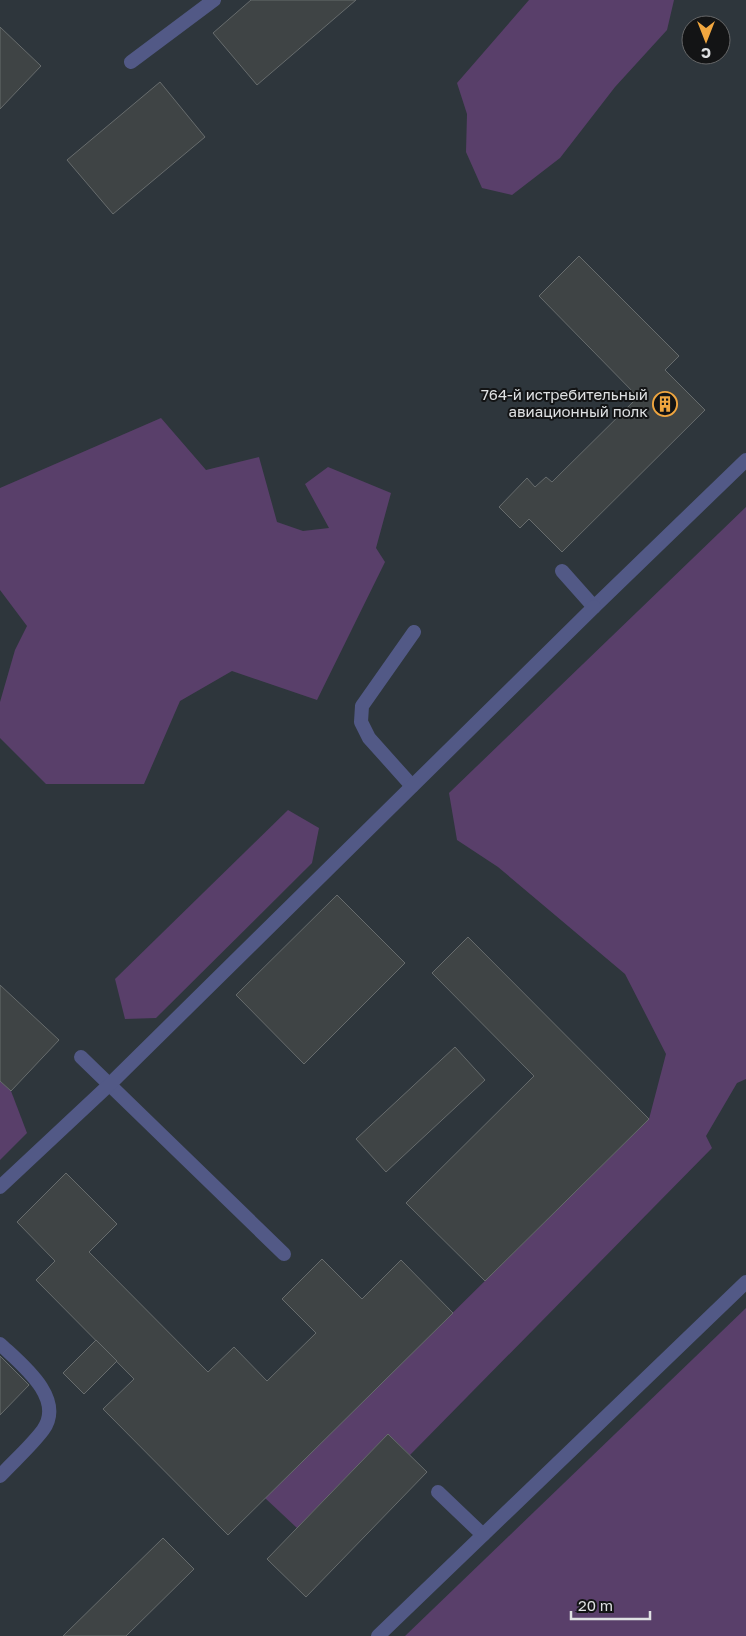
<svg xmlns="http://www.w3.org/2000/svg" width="746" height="1636" font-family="'Golos Text',sans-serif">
<rect width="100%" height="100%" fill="#292c2f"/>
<path fill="#2e363c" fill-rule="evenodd" d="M0,0H746V1636H0ZM691,25H721V55H691Z"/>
<g fill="#593f6a">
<path d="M529,0H674L667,30L615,87L560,158L512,195L482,188L466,152L467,114L457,83Z"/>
<path d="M161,418L206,470L259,457L277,522L303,531L329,528L305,484L328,467L391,493L376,548L385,562L317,700L232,671L180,701L144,784H46L0,738V702L15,650L27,626L0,590V488Z"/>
<path d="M746,507V1079L737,1083L706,1136L712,1148L410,1455L388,1434L297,1528L265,1498L649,1119L666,1054L625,974L498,867L457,840L449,793Z"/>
<path d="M288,810L319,828L312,863L156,1018L125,1019L115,979Z"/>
<path d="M0,1081L11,1091L27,1133L0,1160Z"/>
<path d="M746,1308V1636H405Z"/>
</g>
<g fill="#3f4445" stroke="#676c6d">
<path d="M251,0H356L257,85L213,33Z"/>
<path d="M0,27L41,66L0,109Z"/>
<path d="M160,82L205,137L113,214L67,160Z"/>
<path d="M579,256L679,356L665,370L705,410L562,552L529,519L520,528L499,507L527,478L535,487L546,477L552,482L638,397L539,296Z"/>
<path d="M337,895L405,963L304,1064L236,995Z"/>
<path d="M468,937L649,1119L485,1281L406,1203L534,1076L432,973Z"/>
<path d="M0,985L59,1040L11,1091L0,1081Z"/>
<path d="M455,1047L485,1080L386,1172L356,1139Z"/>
<path d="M66,1173L117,1224L89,1252L208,1372L234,1347L267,1381L316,1333L282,1299L322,1259L362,1299L401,1260L453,1313L228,1535L103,1409L134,1379L36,1280L55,1261L17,1222Z"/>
<path d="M96,1340L117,1361L84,1394L63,1373Z"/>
<path d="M0,1356L29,1385L0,1415Z"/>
<path d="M388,1434L427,1472L306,1597L267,1559Z"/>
<path d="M163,1538L194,1569L126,1636H63Z"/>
</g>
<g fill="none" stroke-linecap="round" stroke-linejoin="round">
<g stroke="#525986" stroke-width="14">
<path d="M131,62L214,0"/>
<path d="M562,571L594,607L746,460"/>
<path d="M412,786L369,738L361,722L362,706L414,632"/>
<path d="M81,1057L284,1254"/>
<path d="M0,1187L109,1085L594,607"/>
<path d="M0,1344C20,1363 66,1398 43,1430C31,1446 14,1461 0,1476"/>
<path d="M438,1492L483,1535"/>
<path d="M378,1636L746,1282"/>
</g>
</g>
<defs>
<symbol id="building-ring" viewBox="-11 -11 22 22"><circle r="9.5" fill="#131415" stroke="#f0a63f" stroke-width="1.5"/><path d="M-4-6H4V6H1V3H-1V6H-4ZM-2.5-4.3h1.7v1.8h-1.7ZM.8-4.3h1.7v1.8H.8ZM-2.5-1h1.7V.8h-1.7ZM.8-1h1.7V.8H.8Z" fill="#f0a63f"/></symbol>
</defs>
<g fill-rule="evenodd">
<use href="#building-ring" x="651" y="390" width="28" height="28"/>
</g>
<g text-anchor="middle" stroke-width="4" stroke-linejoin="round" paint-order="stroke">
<g font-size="15" fill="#dfe1e3" stroke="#131415" text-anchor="end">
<text x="648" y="400">764-й истребительный<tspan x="648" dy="17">авиационный полк</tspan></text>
</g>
</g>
<g transform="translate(706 40) rotate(180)"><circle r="24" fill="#131415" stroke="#656667"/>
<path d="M0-4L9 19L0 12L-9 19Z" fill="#f0a63f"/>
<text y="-8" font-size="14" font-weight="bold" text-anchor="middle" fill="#dfe1e3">С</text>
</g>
<path d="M571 1611v8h79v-8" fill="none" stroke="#dfe1e3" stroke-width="2.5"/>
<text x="578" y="1611" font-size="15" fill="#dfe1e3" stroke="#131415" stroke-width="4" paint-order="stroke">20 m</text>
</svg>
